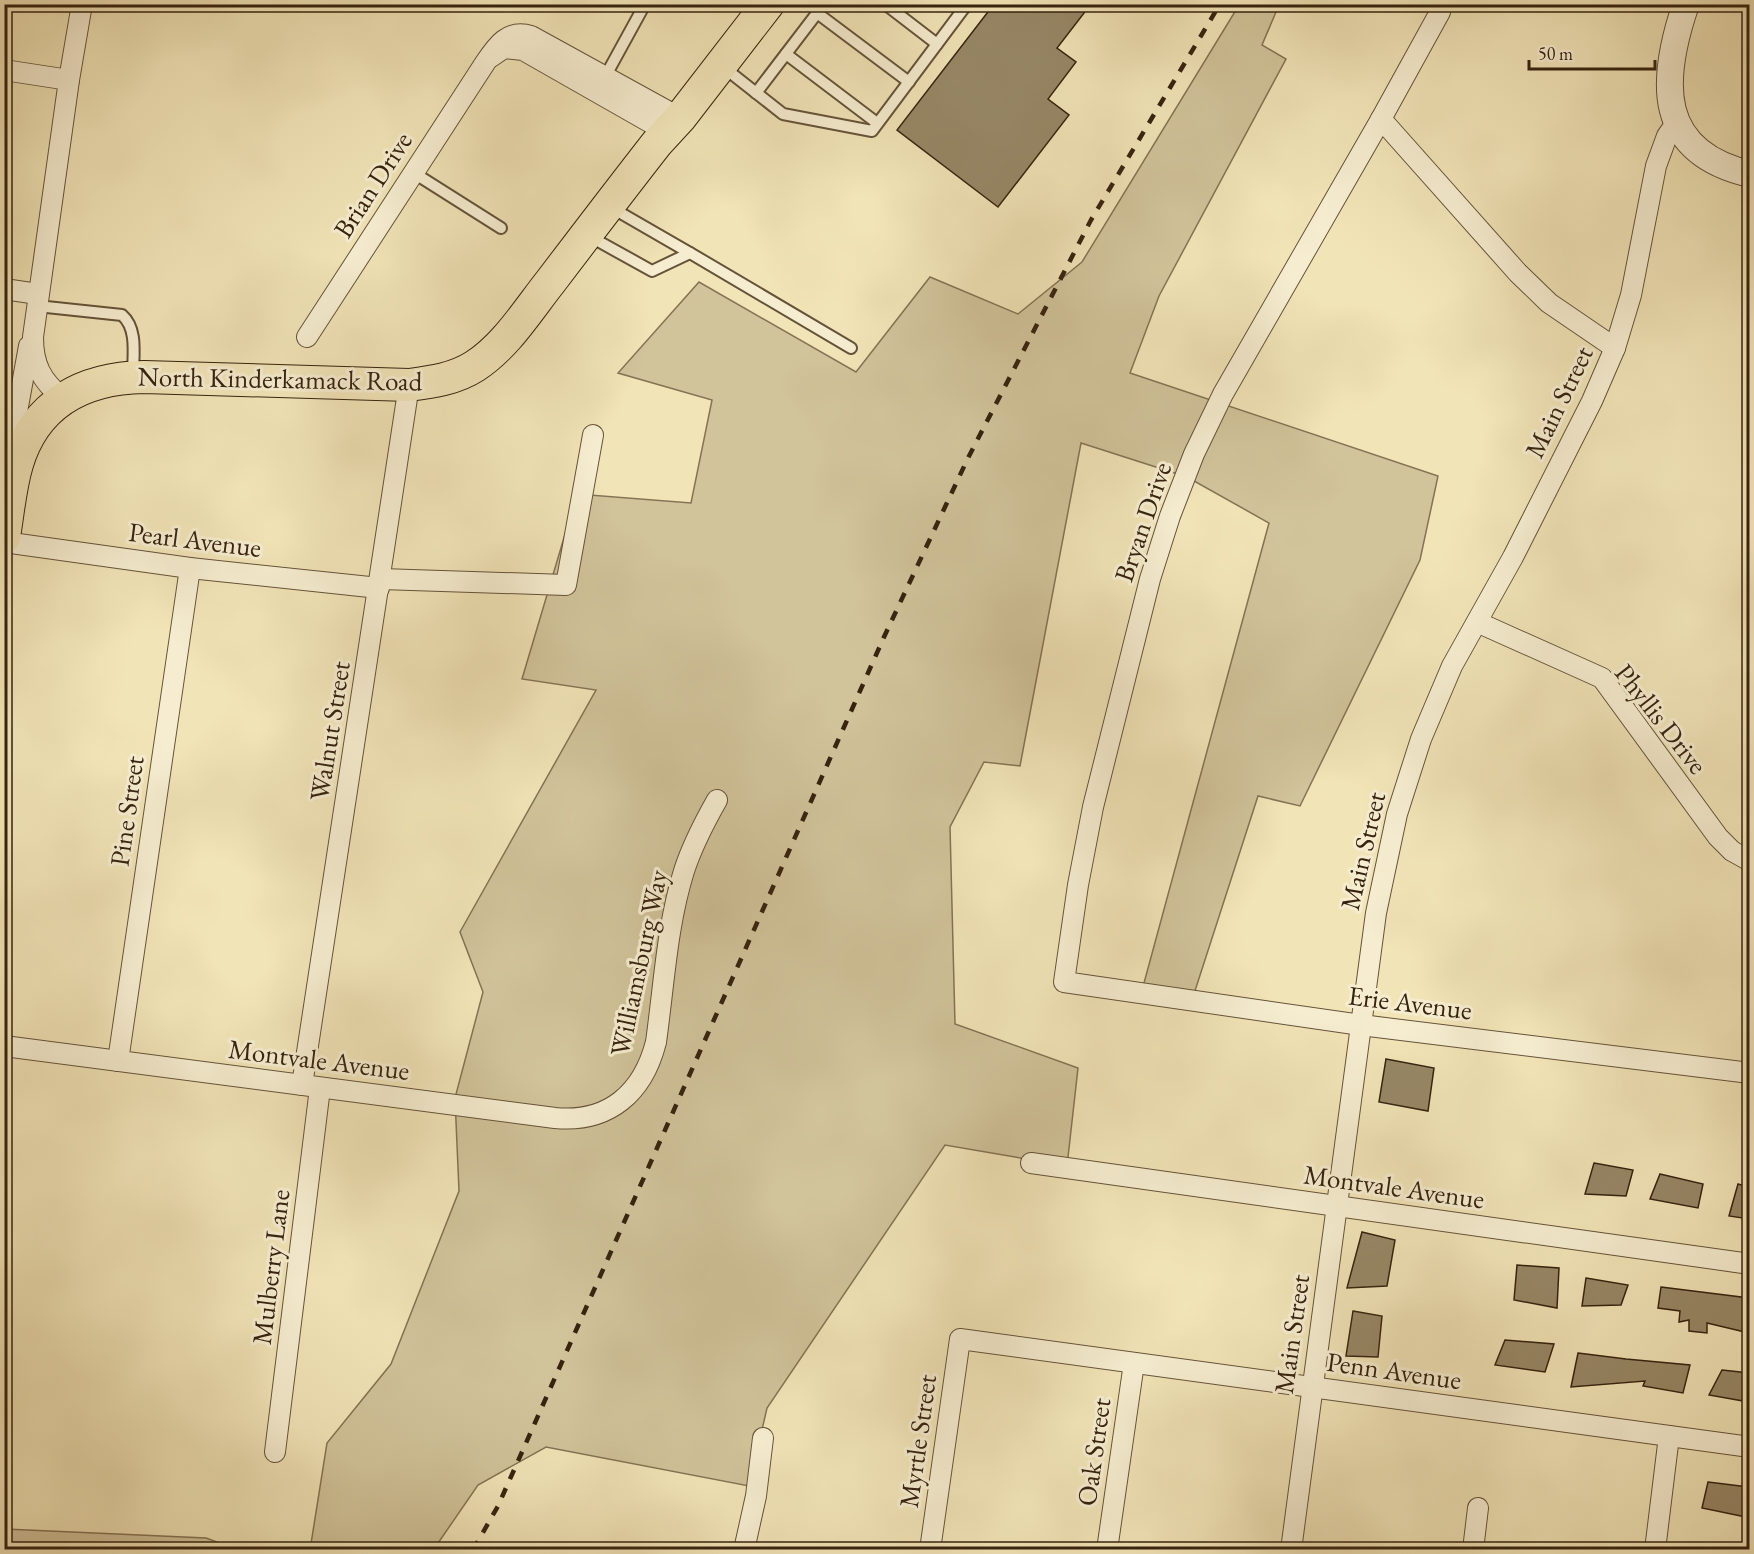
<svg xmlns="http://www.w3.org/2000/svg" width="1754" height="1554" font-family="'EB Garamond',serif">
<rect width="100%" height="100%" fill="#f1e4b7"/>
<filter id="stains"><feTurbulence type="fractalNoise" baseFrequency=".00333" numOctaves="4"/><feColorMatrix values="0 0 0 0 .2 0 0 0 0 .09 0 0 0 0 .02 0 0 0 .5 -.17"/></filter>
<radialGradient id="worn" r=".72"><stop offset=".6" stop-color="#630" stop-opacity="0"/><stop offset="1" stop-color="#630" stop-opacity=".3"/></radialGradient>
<g fill="#d1c39a" stroke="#847354" stroke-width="1.5">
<path d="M1239,5H1279L1262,45L1286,59L1159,296L1130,373L1438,476L1420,560L1300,806L1258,796L1193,997L1141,994L1269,523L1187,477L1081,443L1020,766L984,762L950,827L955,1024L1078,1068L1067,1166L945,1145L767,1408L749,1486L546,1447L478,1485L434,1549L310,1550L327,1443L391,1364L459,1191L455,1098L483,992L460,932L596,690L522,679L577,494L691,503L712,400L618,373L699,282L856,372L930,277L1018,314L1082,262Z"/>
<path d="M5,1529L206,1538L236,1549H5Z"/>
</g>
<g fill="#978766" stroke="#36230f" stroke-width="1.5">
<path d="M994,4H1091L1057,48L1076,62L1048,99L1069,115L998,207L897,130Z"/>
<path d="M1386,1059L1434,1068L1428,1111L1379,1102Z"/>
<path d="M1594,1163L1633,1170L1626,1196L1585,1194Z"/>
<path d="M1660,1174L1703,1184L1698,1208L1650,1199Z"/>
<path d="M1738,1184L1749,1187V1219L1729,1216Z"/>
<path d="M1362,1232L1395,1240L1387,1286L1347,1288Z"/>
<path d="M1517,1265L1559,1268L1557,1308L1514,1300Z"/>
<path d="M1586,1278L1628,1285L1621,1305L1582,1306Z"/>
<path d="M1661,1287L1749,1298V1333L1707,1323V1333L1689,1331V1320L1679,1322L1680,1311L1658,1308Z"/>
<path d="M1353,1311L1382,1316L1378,1357L1346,1356Z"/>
<path d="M1505,1340L1554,1344L1545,1372L1495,1365Z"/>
<path d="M1578,1353L1626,1359L1690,1365L1683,1393L1643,1386L1645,1381L1571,1387Z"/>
<path d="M1722,1370L1749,1373V1402L1709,1395Z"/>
<path d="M1708,1482L1748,1487L1746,1517L1702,1508Z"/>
</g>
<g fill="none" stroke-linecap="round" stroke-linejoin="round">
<defs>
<g id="service">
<path d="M885,4L937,44"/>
<path d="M817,13L909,82"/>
<path d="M786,54L877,123"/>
<path d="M722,66L783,114L872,131L967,4"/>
<path d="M605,77L645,4"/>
<path d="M756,93L824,4"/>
<path d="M414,173L501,228"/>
<path d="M589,236L652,271L690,253L612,208"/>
<path d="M690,253L851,348"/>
<path d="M37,306L122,315C138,329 133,355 133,375"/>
</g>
<g id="minor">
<path d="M1440,12L1381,119L1223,394L1194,454L1170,516L1150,579L1093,807L1078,885L1064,982L1361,1025L1750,1073"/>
<path d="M491,57L504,48L523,50L667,132"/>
<path d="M4,70L69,80"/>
<path d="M1381,119L1518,273L1549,303L1615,348"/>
<path d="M4,289L38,294"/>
<path d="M307,337L485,63C497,45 508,29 531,36L680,118"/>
<path d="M63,398C41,381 33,364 33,337L69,80L82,4"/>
<path d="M14,454L17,412L29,346"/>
<path d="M4,542L190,568L379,588"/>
<path d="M381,579L566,585L593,435"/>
<path d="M1477,622L1602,678L1718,837L1732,851L1750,861"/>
<path d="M4,1046L555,1118C609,1123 643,1093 656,1042C664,985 667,925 684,871C692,846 704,823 717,800"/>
<path d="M118,1061L190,568"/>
<path d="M302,1085L409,385"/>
<path d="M1031,1163L1750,1264"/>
<path d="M275,1452L320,1088"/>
<path d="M744,1550L756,1496L763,1438"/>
<path d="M930,1550L960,1339L1750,1447"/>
<path d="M1107,1550L1134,1363"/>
<path d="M1291,1550L1376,913L1397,814L1421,739L1452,666L1513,557L1592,401L1615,348L1631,295L1656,166L1667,136L1677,122"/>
<path d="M1473,1550L1478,1508"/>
<path d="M1655,1550L1669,1436"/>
</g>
<path id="tertiary" d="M1686,4C1660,80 1655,152 1750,174"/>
<path id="primary" d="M4,537C8,513 10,487 17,464C35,403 84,378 144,377L409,385C432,382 455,379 475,366C506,346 528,310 551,281C586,235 621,189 657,143L680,118L768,4"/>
</defs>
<use href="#service" stroke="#655339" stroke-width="14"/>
<use href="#minor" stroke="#655339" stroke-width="22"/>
<use href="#tertiary" stroke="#655339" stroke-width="28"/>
<use href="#primary" stroke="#36230f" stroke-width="34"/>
<use href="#service" stroke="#f6edd0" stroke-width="10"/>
<use href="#minor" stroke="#f6edd0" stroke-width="20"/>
<use href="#tertiary" stroke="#f6edd0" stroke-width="26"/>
<use href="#primary" stroke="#f1e4b7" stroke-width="32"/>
<path stroke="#36230f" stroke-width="4.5" stroke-dasharray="10 10" stroke-linecap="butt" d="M473,1550L498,1506L884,637L968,458L1091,220L1220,4"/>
</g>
<g text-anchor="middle" stroke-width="6" stroke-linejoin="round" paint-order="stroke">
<g font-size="27" fill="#36230f" stroke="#f6edd0">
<text transform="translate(373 185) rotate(-57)" y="9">Brian Drive</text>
<text transform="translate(280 379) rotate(1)" y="9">North Kinderkamack Road</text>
<text transform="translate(1559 402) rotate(-64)" y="9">Main Street</text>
<text transform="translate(1143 522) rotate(-71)" y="9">Bryan Drive</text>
<text transform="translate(195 540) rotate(7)" y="9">Pearl Avenue</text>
<text transform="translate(1661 719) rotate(52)" y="9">Phyllis Drive</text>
<text transform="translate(330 731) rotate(-81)" y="9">Walnut Street</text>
<text transform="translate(127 811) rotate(-82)" y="9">Pine Street</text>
<text transform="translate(1363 851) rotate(-77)" y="9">Main Street</text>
<text transform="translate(639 963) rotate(-78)" y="9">Williamsburg Way</text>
<text transform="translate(1410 1003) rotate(7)" y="9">Erie Avenue</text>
<text transform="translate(319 1060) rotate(7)" y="9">Montvale Avenue</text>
<text transform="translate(1394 1187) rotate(8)" y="9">Montvale Avenue</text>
<text transform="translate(271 1267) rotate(-83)" y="9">Mulberry Lane</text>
<text transform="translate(1292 1334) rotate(-82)" y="9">Main Street</text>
<text transform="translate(1394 1371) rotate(8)" y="9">Penn Avenue</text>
<text transform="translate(918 1441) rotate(-82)" y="9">Myrtle Street</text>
<text transform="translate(1094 1452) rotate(-82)" y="9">Oak Street</text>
</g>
</g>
<rect width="1754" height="1554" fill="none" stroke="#f1e4b7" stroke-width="24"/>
<rect x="6" y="6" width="1742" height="1542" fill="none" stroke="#36230f" stroke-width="3"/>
<rect x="12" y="12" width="1730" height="1530" fill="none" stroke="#36230f" stroke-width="1.5"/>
<path d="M1529 60v9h126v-9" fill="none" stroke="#36230f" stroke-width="3"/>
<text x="1538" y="60" font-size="18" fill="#36230f" stroke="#f6edd0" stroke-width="4.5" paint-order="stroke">50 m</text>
<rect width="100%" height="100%" filter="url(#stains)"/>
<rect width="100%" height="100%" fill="url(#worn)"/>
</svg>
